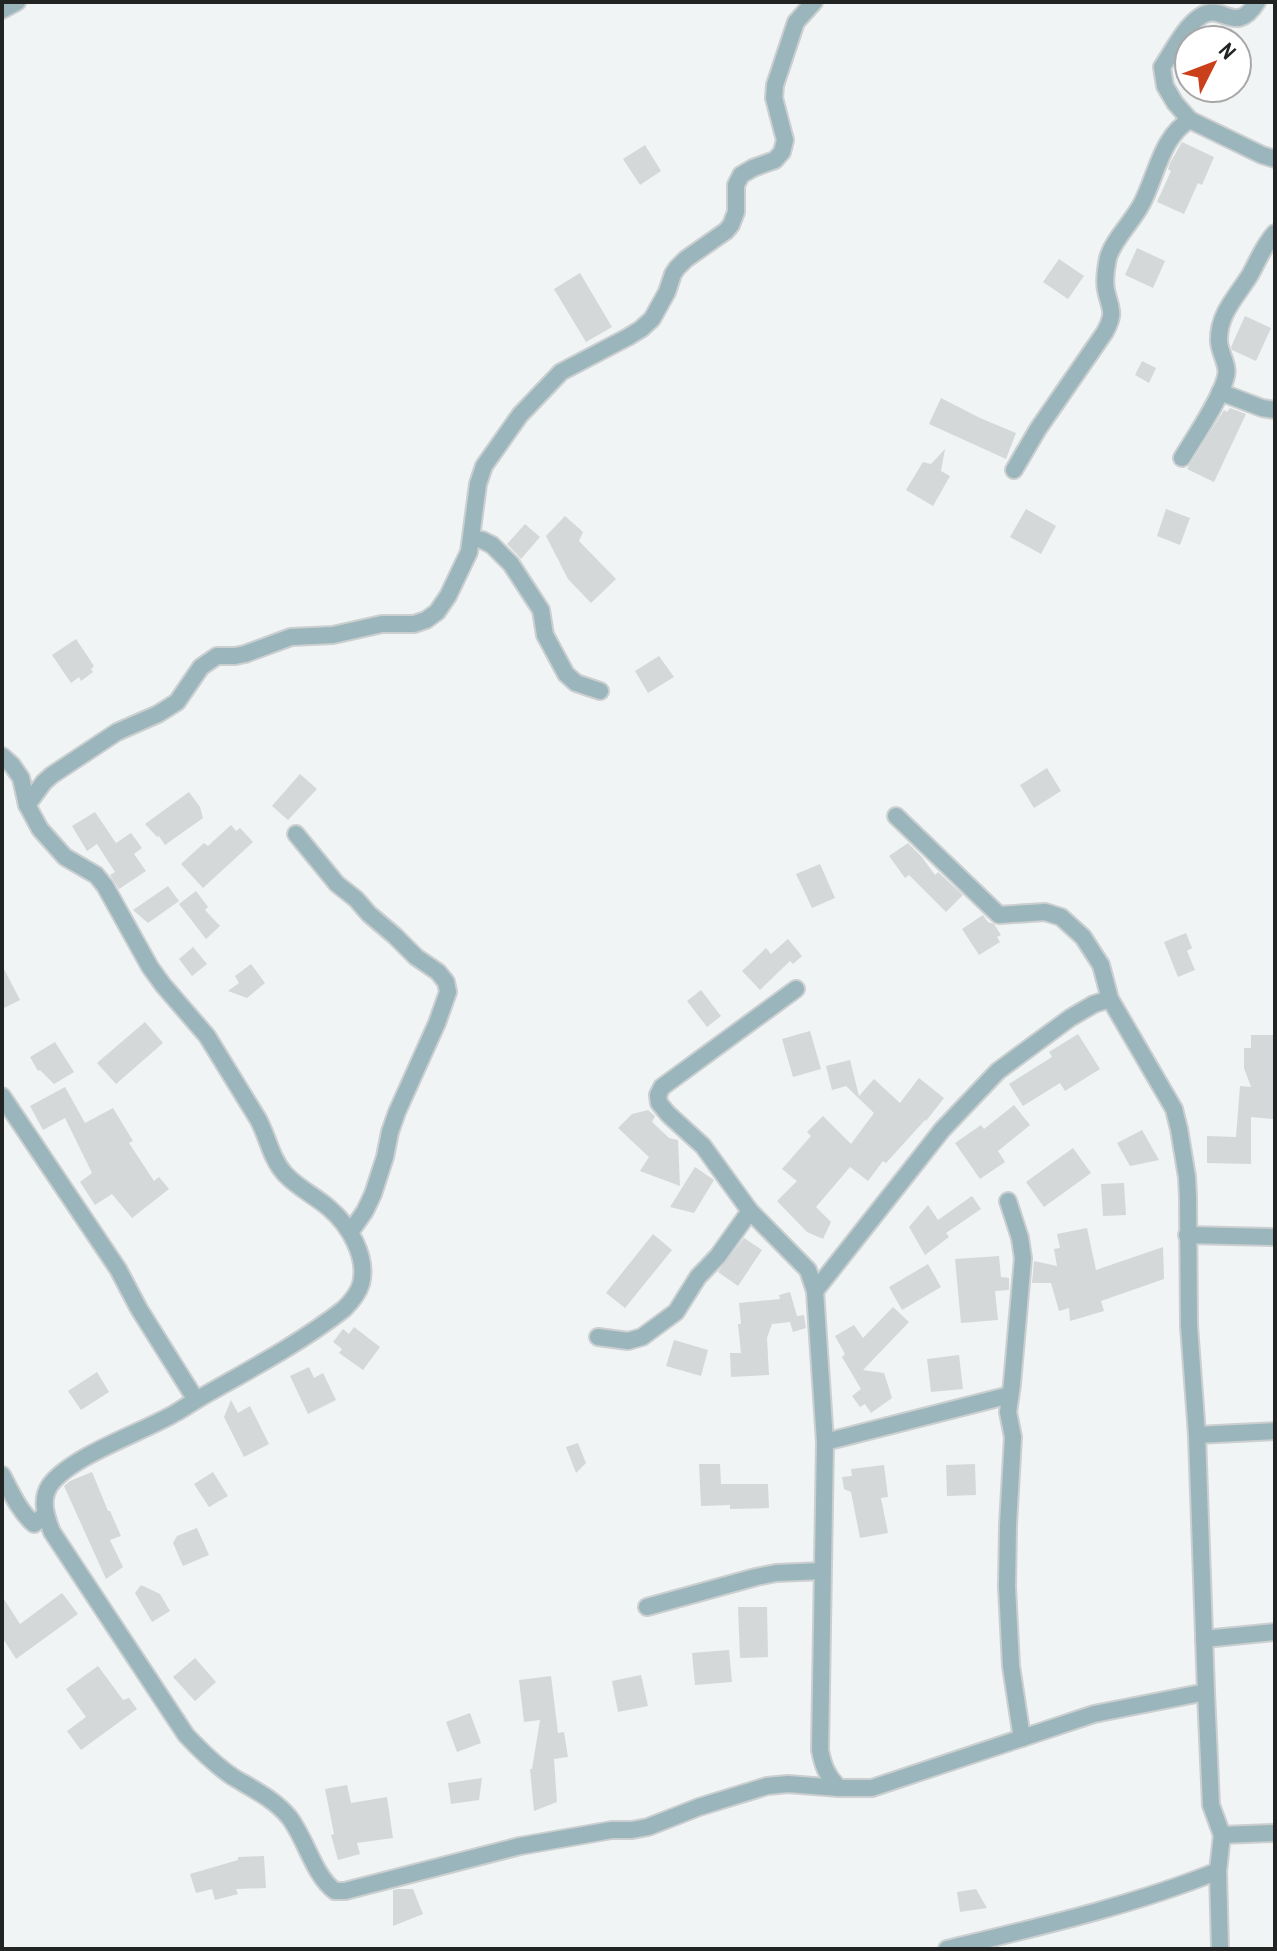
<svg xmlns="http://www.w3.org/2000/svg" width="1277" height="1951" font-family="'Archivo Narrow',sans-serif">
<rect width="100%" height="100%" fill="#f0f4f5"/>
<g fill="#d4d8d9">
<path d="M1182,142L1214,157L1202,185L1198,183L1184,214L1157,202L1171,171L1168,169L1170,163Z"/>
<path d="M645,145L661,171L640,185L623,159Z"/>
<path d="M1137,248L1165,261L1153,288L1125,275Z"/>
<path d="M1059,259L1084,276L1068,299L1043,282Z"/>
<path d="M580,273L612,327L586,342L554,289Z"/>
<path d="M1245,316L1271,328L1256,361L1232,350L1231,347Z"/>
<path d="M1142,361L1156,368L1149,383L1135,375Z"/>
<path d="M941,398L980,418L1016,433L1006,459L929,424Z"/>
<path d="M1230,408L1246,414L1214,482L1187,469L1224,410L1227,412Z"/>
<path d="M945,449L941,471L950,476L933,506L906,490L923,462L931,464Z"/>
<path d="M1026,509L1056,526L1041,554L1010,537Z"/>
<path d="M1166,509L1190,518L1180,545L1157,536Z"/>
<path d="M565,516L583,532L579,541L616,579L591,603L568,579L546,536Z"/>
<path d="M525,524L540,537L521,559L507,544Z"/>
<path d="M76,639L94,666L91,669L93,672L81,681L79,677L71,683L52,655Z"/>
<path d="M659,656L674,677L648,693L635,671Z"/>
<path d="M1047,768L1061,791L1034,808L1020,785Z"/>
<path d="M300,774L317,789L288,820L272,806Z"/>
<path d="M189,792L200,807L203,818L165,845L159,836L157,837L145,824Z"/>
<path d="M95,812L116,843L131,833L142,848L134,854L146,871L119,889L110,875L115,872L97,844L87,851L72,826Z"/>
<path d="M231,825L236,831L240,828L253,842L203,888L181,864L204,843L208,846Z"/>
<path d="M908,843L921,856L935,875L938,872L963,895L946,912L909,875L905,878L889,856Z"/>
<path d="M820,864L835,898L812,908L796,874Z"/>
<path d="M168,886L179,901L148,923L133,910Z"/>
<path d="M196,891L208,907L205,910L220,926L206,939L179,904Z"/>
<path d="M983,915L988,922L994,924L1001,935L997,937L1000,942L979,955L962,929Z"/>
<path d="M1186,933L1192,948L1187,951L1195,970L1178,977L1164,942Z"/>
<path d="M788,939L802,956L793,964L790,961L760,990L742,971L766,948L771,954Z"/>
<path d="M193,947L207,964L192,976L179,959Z"/>
<path d="M251,964L265,983L247,998L228,991L239,983L235,976Z"/>
<path d="M2,965L20,1000L2,1009Z"/>
<path d="M701,990L721,1016L707,1027L687,1001Z"/>
<path d="M145,1022L163,1043L116,1084L97,1063Z"/>
<path d="M810,1031L821,1069L793,1077L782,1039Z"/>
<path d="M1078,1034L1100,1069L1065,1091L1060,1083L1023,1106L1009,1084L1052,1057L1049,1052Z"/>
<path d="M1251,1035H1275V1088L1273,1119L1251,1117V1164L1207,1163V1136L1236,1137L1240,1086L1251,1087L1244,1068V1048H1251Z"/>
<path d="M55,1042L74,1072L54,1084L40,1070L38,1071L30,1057Z"/>
<path d="M850,1060L859,1096L874,1079L900,1103L919,1078L944,1098L926,1121L925,1120L886,1163L883,1161L868,1181L850,1167L816,1207L831,1222L823,1239L807,1232L777,1201L797,1181L782,1169L811,1136L807,1132L823,1116L851,1144L874,1113L846,1086L832,1090L826,1066Z"/>
<path d="M65,1087L85,1123L113,1108L133,1141L129,1143L154,1181L159,1177L169,1189L132,1218L112,1194L95,1205L80,1182L92,1173L65,1118L43,1130L30,1106Z"/>
<path d="M1014,1105L1030,1125L998,1151L1005,1162L980,1179L955,1143L981,1125L984,1129Z"/>
<path d="M648,1110L655,1116L652,1122L669,1138L678,1140L680,1186L640,1171L649,1157L618,1128L632,1114Z"/>
<path d="M1142,1130L1159,1160L1130,1166L1117,1143Z"/>
<path d="M1073,1148L1091,1173L1044,1207L1026,1182Z"/>
<path d="M695,1167L714,1180L694,1213L670,1207Z"/>
<path d="M1124,1183L1126,1215L1103,1216L1101,1184Z"/>
<path d="M972,1196L981,1209L946,1233L949,1237L925,1255L909,1227L928,1205L938,1220Z"/>
<path d="M1087,1228L1096,1270L1163,1247L1164,1279L1101,1301L1104,1311L1070,1321L1069,1308L1059,1311L1051,1283H1032L1034,1261L1057,1266L1054,1249L1060,1248L1057,1234Z"/>
<path d="M653,1234L672,1250L625,1308L606,1293Z"/>
<path d="M744,1238L762,1250L738,1286L718,1272Z"/>
<path d="M999,1256L1001,1277L1009,1278V1290L995,1291L998,1320L961,1323L955,1259Z"/>
<path d="M928,1264L941,1287L902,1310L889,1287Z"/>
<path d="M790,1292L797,1316L804,1315L806,1328L793,1332L790,1322L772,1324L767,1338L769,1375L731,1377L730,1353H741L738,1324H741L739,1303L780,1299L779,1295Z"/>
<path d="M893,1307L909,1322L863,1370L884,1373L892,1398L871,1413L865,1404L860,1407L852,1396L861,1389L842,1357L845,1354L835,1336L854,1325L863,1338Z"/>
<path d="M354,1327L380,1347L363,1370L339,1353L342,1349L333,1342L343,1329L349,1334Z"/>
<path d="M674,1340L708,1350L701,1376L666,1366Z"/>
<path d="M959,1355L963,1389L931,1392L927,1359Z"/>
<path d="M309,1367L314,1378L323,1373L336,1400L308,1414L290,1376Z"/>
<path d="M97,1372L109,1392L81,1410L68,1391Z"/>
<path d="M231,1400L238,1413L250,1406L269,1444L244,1457L224,1417Z"/>
<path d="M578,1443L586,1463L576,1473L566,1447Z"/>
<path d="M699,1464H720L721,1484H768L769,1508L730,1509V1505L701,1506Z"/>
<path d="M975,1464L976,1495L947,1496L946,1465Z"/>
<path d="M884,1465L888,1497L881,1498L888,1533L860,1538L851,1492L844,1489L842,1477L852,1476L851,1469Z"/>
<path d="M92,1472L108,1511H110L121,1536L110,1540L123,1567L106,1579L64,1486L70,1481Z"/>
<path d="M213,1472L228,1496L209,1507L194,1484Z"/>
<path d="M197,1528L209,1555L183,1566L173,1543L177,1536Z"/>
<path d="M141,1585L160,1594L170,1611L152,1622L135,1593Z"/>
<path d="M62,1593L78,1614L16,1659L2,1637V1596L20,1624Z"/>
<path d="M738,1607H767L768,1657L740,1658Z"/>
<path d="M729,1650L732,1682L695,1685L692,1653Z"/>
<path d="M195,1658L216,1682L195,1701L173,1677Z"/>
<path d="M98,1666L123,1700L129,1698L137,1709L81,1750L67,1731L86,1717L66,1689Z"/>
<path d="M641,1675L648,1706L618,1712L612,1681Z"/>
<path d="M551,1676L558,1733L564,1732L568,1757L554,1759L557,1802L534,1811L530,1769H532L540,1720L524,1722L519,1680Z"/>
<path d="M470,1713L481,1743L457,1752L446,1722Z"/>
<path d="M482,1778L479,1800L451,1804L448,1783Z"/>
<path d="M347,1785L351,1803L387,1797L393,1838L357,1843L360,1854L338,1860L331,1835L334,1834L325,1789Z"/>
<path d="M264,1856L266,1888L236,1889L238,1894L215,1900L212,1889L196,1893L190,1874L238,1860V1857Z"/>
<path d="M398,1889H413L423,1914L393,1926V1890Z"/>
<path d="M976,1889L987,1908L960,1912L957,1892Z"/>
</g>
<g fill="none" stroke-linecap="round" stroke-linejoin="round">
<defs>
<g id="minor">
<path d="M1257,2C1235,37 1223,2 1201,16C1184,27 1173,51 1162,67L1165,86L1175,103L1190,120L1262,155L1275,159"/>
<path d="M2,10L17,2"/>
<path d="M1220,392L1262,408L1275,410"/>
<path d="M1182,458C1194,438 1222,397 1226,376C1229,365 1219,352 1219,341C1218,314 1237,296 1250,275C1258,261 1263,246 1275,233"/>
<path d="M1014,470L1038,429L1105,332C1116,311 1110,310 1106,290C1104,280 1106,268 1108,258C1113,240 1132,222 1141,205C1156,178 1161,136 1190,120"/>
<path d="M472,538L482,540L492,545L511,564L541,610L545,635L566,674L576,683L600,691"/>
<path d="M2,756L12,765L21,778L27,805L40,829L65,857L96,875L105,886L150,967L163,985L207,1036L258,1119C268,1137 271,1159 285,1174C298,1188 315,1196 329,1208C349,1225 368,1257 361,1284C358,1294 351,1302 344,1309C299,1344 247,1371 198,1399C191,1403 184,1408 177,1412C144,1432 72,1455 50,1485C40,1500 46,1517 52,1532L186,1735C201,1751 215,1765 233,1777C253,1789 274,1799 289,1817C306,1839 314,1876 335,1891H345L520,1846L612,1830H632L648,1827L699,1807L767,1786L788,1784L839,1788H872L1094,1714L1206,1692L1211,1805L1222,1835L1275,1833"/>
<path d="M27,805L44,782L52,775L117,732L158,714L177,702L201,667L217,656H235L245,654L291,637L333,635L382,624H414L426,620L437,612L448,596L469,552L478,484L484,466L520,415L561,372L628,337L641,329L652,319L667,292L673,274L677,268L686,259L726,231L731,225L736,212V185L741,175L753,168L775,160L782,152L785,140L774,98L775,85L796,22L814,2"/>
<path d="M896,816L999,915L1045,912L1061,917L1083,937L1101,965L1110,999L1174,1109L1179,1129L1187,1177L1188,1197L1189,1326L1197,1435L1206,1692"/>
<path d="M296,834L337,884L356,899L369,914L395,936L416,957L438,972L446,982L448,992L437,1023L397,1112L390,1132L385,1157L373,1194L365,1211L351,1231"/>
<path d="M796,989L662,1087L658,1095L659,1103L668,1114L703,1146L750,1211L808,1270L815,1291L825,1442L820,1750C823,1766 827,1776 839,1788"/>
<path d="M2,1096L118,1269L139,1309L196,1400"/>
<path d="M1008,1201L1020,1238L1023,1258L1012,1384L1008,1412L1013,1437L1008,1525L1007,1587L1011,1666L1022,1738"/>
<path d="M1187,1235L1275,1237"/>
<path d="M815,1291L942,1130L998,1071L1070,1018L1094,1004L1110,999"/>
<path d="M598,1337L628,1341L642,1337L676,1312L698,1277L718,1256L750,1211"/>
<path d="M1197,1435L1275,1431"/>
<path d="M825,1442L1010,1395"/>
<path d="M2,1475C11,1492 19,1511 34,1524L45,1515"/>
<path d="M647,1607L756,1577L776,1573L822,1571"/>
<path d="M1204,1639L1275,1632"/>
<path d="M947,1949C1038,1927 1131,1906 1218,1871"/>
<path d="M1220,1949L1218,1871L1222,1835"/>
</g>
</defs>
<use href="#minor" stroke="#cbcfcf" stroke-width="20"/>
<use href="#minor" stroke="#9bb5bc" stroke-width="16"/>
</g>
<rect width="1277" height="1951" fill="none" stroke="#222424" stroke-width="8"/>
<g transform="translate(1213 64) rotate(48)"><circle r="38" fill="#ffffff" stroke="#a7a7a7" stroke-width="2"/>
<path d="M0-6L14 30L0 20L-14 30Z" fill="#ca401a"/>
<text y="-12" font-size="22" font-weight="bold" text-anchor="middle" fill="#222424">N</text>
</g>
</svg>
